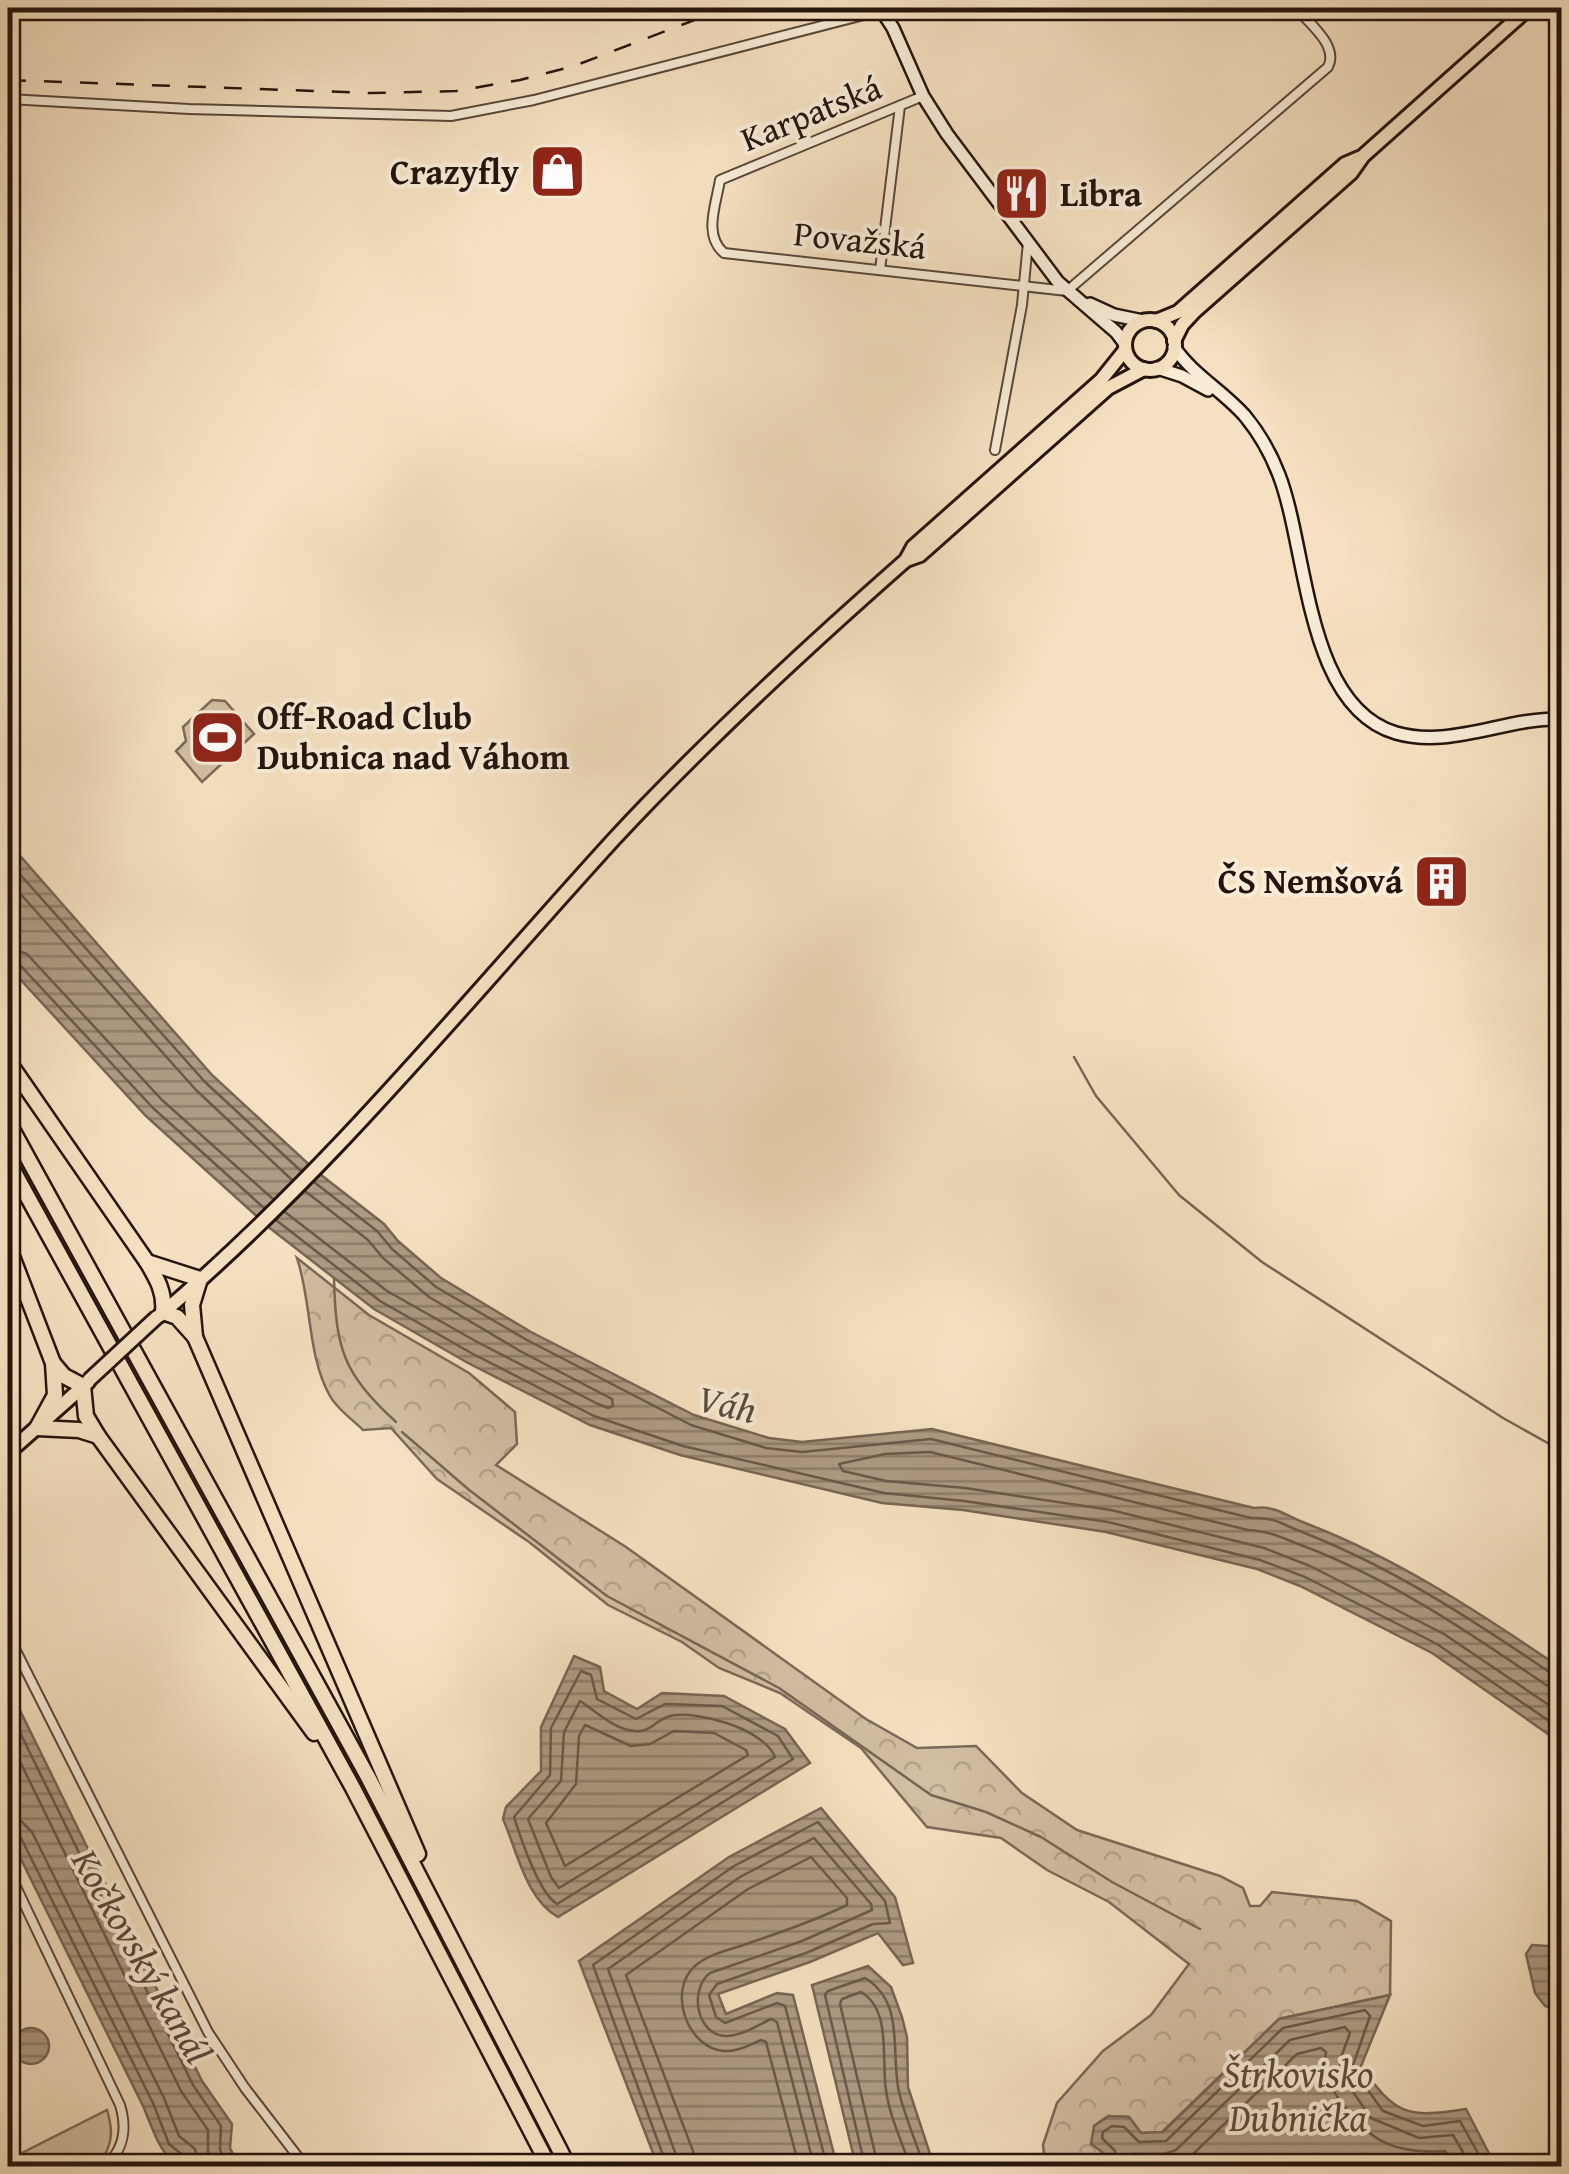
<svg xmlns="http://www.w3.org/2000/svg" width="1569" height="2174" font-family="'Gentium Book Plus',serif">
<defs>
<pattern id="forest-crowns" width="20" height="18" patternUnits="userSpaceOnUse" patternTransform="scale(2.5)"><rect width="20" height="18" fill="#d2bea2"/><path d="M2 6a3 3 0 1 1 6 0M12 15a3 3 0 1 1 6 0" fill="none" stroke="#b4a28a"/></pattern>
<pattern id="water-rules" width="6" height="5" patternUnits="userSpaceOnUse" patternTransform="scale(2.5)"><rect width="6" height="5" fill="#ae9b84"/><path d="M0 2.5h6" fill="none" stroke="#8d7d6a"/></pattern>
</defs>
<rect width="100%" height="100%" fill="#f5e1c1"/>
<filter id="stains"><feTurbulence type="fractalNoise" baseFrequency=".002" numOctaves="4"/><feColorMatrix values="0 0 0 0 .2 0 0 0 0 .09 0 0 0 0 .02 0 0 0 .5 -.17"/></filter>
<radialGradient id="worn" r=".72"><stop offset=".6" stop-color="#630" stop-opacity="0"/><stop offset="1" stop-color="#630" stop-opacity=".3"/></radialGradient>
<path fill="url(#forest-crowns)" stroke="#7c6958" stroke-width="2.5" d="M297,1258L369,1315L469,1373L515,1412L517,1444L496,1465L626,1547L866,1719L917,1748L976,1746L1022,1793L1077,1830L1220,1876L1243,1888L1250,1906H1260L1272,1892L1357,1901L1391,1921L1390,1995L1279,2019L1162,2132L1141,2133L1129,2117L1108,2116L1094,2126L1110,2166H1045L1043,2145L1057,2103L1103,2051L1151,2015L1189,1964L1109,1902L1047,1870L1001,1838L927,1827L861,1748L780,1693L719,1668L682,1642L608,1605L529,1542L437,1479L391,1428L363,1430C353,1420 337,1409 330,1396C307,1355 312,1303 297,1258Z"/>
<g fill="#d2bea2" stroke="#7c6958" stroke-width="2.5">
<path d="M212,700L225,701L254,734L202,782L176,751L186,741L183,727Z"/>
<path d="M107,2110C114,2133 112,2145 99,2165L8,2166V2160Z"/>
</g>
<g fill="url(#water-rules)" stroke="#776554" stroke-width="2.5">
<path d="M8,842L212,1075L316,1171L384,1224L398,1241L441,1278L531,1332L694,1415L769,1438L802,1442L932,1429L1254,1508C1275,1505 1286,1516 1305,1523C1397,1558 1480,1613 1561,1668V1743L1432,1653L1300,1586L1257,1569L1106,1532L963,1510L882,1503L680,1455L590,1425L468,1363L374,1309L271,1229L146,1116L8,966Z"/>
<path d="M574,1656L600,1667L604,1691L637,1709L662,1693L724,1696L785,1729L810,1763L558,1917C526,1899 517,1851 503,1819L506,1807L541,1771V1727Z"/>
<path d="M8,1686L202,2081L232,2124L230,2148L238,2164L232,2166C168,2167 168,2169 144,2108L8,1833Z"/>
<path d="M821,1808L895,1897L913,1963L903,1965L878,1933L810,1962L718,1994L726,2014L777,1993L793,1995L837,2166H658L579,1961L729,1857Z"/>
<path d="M1532,1945L1561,1947V2012L1545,2006L1535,1993L1526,1954Z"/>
<path d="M868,1966L891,1987L902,2017L907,2037L908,2087L934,2166H856L812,1985Z"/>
<path d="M1390,1995L1361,2066C1396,2116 1407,2118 1466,2109L1493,2161L1529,2166H1110L1107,2165L1106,2155L1091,2144L1094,2126L1109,2116L1129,2117L1141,2133L1163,2132L1279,2019Z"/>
<circle cx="31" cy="2046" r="18"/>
</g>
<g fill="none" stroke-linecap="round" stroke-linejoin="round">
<g stroke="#6a5848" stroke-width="2.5">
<path d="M8,861L205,1082L301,1171"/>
<path d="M8,880L196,1090L292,1180"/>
<path d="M8,948L27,954L162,1100L273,1199"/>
<path d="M8,960L19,964L153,1108L264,1208"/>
<path d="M314,1182L377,1231L392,1249L436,1287L527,1340L691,1425L766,1448L802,1452L931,1439L1251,1518C1275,1517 1281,1524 1302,1532C1392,1567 1473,1620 1552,1674L1562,1676"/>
<path d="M285,1212L387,1291L479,1343L598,1404L608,1408L613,1406L612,1399L520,1351L429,1297L383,1258L368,1240L305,1191"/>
<path d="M276,1220L380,1301L473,1354L594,1416L683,1446L884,1493L964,1501L1108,1522L1260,1560L1305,1577L1437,1644L1562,1730"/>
<path d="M581,1671L591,1675L597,1699L636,1719L665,1704L722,1706L778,1736L793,1759L557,1904C538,1892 521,1839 514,1817L550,1775L551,1728Z"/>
<path d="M1562,1688L1546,1685C1470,1633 1392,1580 1306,1547C1281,1538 1275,1532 1248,1530L930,1452L885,1454L839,1464L843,1471L886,1481L965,1488L1111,1510L1264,1548L1310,1566L1444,1634L1562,1714"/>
<path d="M580,1701C595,1711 615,1730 635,1731C650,1733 657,1719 670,1716C698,1710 764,1729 775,1757L559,1888L551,1877L528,1819L561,1781L564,1732Z"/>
<path d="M8,1708L193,2085L221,2126L220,2150L228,2166"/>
<path d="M585,1725L631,1746L650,1744L674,1731L714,1733L746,1750L748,1755L565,1866L546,1823L576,1784L579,1736Z"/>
<path d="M8,1737L181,2091L208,2130V2155L214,2166"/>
<path d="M8,1819L21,1821L32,1832L164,2098L179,2136L195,2149L200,2166"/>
<path d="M8,1831L21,1838L153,2103L169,2144L184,2156L187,2166"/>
<path d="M667,2166L593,1965L734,1866L818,1822L885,1901L890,1923L873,1924L806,1953L717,1984L709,1995L716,2017L725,2023L777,2003L785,2006L827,2166"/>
<path d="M680,2166L608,1969L740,1877L814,1838L871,1904L872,1910L802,1941L710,1973C689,1989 696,2034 725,2036C740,2037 758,2025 771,2019L777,2022L814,2166"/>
<path d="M695,2166L693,2151L626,1975L748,1889L811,1857L847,1898V1905C816,1920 785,1931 752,1942C734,1949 709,1953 695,1966C667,1991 687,2048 724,2051C737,2052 749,2045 761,2040L766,2042L799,2166"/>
<path d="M865,2166L825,1995L828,1991L865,1978C906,2003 890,2053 899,2092C905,2117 916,2142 924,2166"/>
<path d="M878,2166L840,2004L842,1999L861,1992C892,2010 881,2060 886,2090C889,2115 902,2142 910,2166"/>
<path d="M1116,2166L1115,2151L1102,2138L1103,2132L1112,2126L1124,2127L1139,2142L1166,2141L1283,2028L1365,2010L1370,2016L1352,2068L1383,2111L1423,2126L1460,2121L1485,2166"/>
<path d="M1129,2166L1132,2154H1164L1176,2150L1290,2040L1345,2027L1350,2033L1340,2060V2073L1371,2118L1419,2138L1453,2135L1471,2166"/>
<path d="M1176,2166L1189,2158L1297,2054L1321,2048L1326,2052C1322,2074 1329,2086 1342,2103C1370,2143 1397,2154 1445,2151L1454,2166"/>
</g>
<g stroke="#776554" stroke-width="2.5">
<path d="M1074,1057L1096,1096L1179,1195L1262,1262L1503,1418L1562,1451"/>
<path d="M334,1279C336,1350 343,1373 396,1422"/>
<path d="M402,1432L468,1489L607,1596L779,1688L931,1795L986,1812L1041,1837L1112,1882L1200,1929"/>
</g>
<defs>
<g id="street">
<path d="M923,96L720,180C716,205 703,235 724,253L1067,291L1328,67C1339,46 1309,23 1296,8"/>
<path d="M8,99L189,109L451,116L534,100L891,8"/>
<path d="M880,270L900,106"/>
<path d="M995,450L1022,305L1028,242"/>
<path d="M8,1635L208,2032L245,2088L305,2166"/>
<path d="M8,1870L120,2105C127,2128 124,2150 105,2166"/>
</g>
<g id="secondary">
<path d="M880,8L893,28L923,96L947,134L1058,282L1116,332L1125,344"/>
<path d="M1090,304L1114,315L1143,321"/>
<path d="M1174,347C1193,375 1223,391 1245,416C1259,433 1271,454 1279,475C1308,550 1305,706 1396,733C1451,749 1507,717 1562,719"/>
<path d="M1157,368L1182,376L1208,390"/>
</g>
<g id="primary">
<circle cx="1150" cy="345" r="25"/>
<path d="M1156,321L1178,312L1345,164L1359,158"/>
<path d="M1174,341L1182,325L1195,311L1351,173L1363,156L1529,8"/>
<path d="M906,560L920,555L1108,388L1144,369"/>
<path d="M159,1316C327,1174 467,1000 615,838C706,740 806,648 906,560L913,547L1101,380L1125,350"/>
<path d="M8,1453L88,1382"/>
</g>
<g id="highway">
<path d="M8,1061L147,1262C157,1279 165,1292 163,1312L177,1317L195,1337"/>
<path d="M8,1122L368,1777L568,2166"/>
<path d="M8,1161L353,1788L549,2166"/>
<path d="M8,1246L53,1363L55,1395L37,1428"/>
<path d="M147,1262L200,1279L192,1305L195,1337L418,1854"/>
<path d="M53,1363L64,1376L83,1386L86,1416L98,1436L314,1733"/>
<path d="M37,1428L79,1430L98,1436"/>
</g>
</defs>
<use href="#street" stroke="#59473a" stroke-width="12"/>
<use href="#secondary" stroke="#25140d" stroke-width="16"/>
<use href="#primary" stroke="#25140d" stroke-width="18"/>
<use href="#highway" stroke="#25140d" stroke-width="19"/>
<use href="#street" stroke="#f8ecd7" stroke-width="8"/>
<use href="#secondary" stroke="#f8ecd7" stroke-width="11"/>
<use href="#primary" stroke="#f5e1c1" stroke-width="12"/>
<use href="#highway" stroke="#f5e1c1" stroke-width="14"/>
<path stroke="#25140d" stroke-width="2.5" stroke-dasharray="18 18" stroke-linecap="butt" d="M8,80L371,93L456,91L520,80L574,66L726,8"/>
<defs>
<path id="primary-bridge" d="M89,1380L157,1317"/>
</defs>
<use href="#primary-bridge" stroke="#25140d" stroke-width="18" stroke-linecap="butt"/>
<use href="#primary-bridge" stroke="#f5e1c1" stroke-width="12"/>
</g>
<defs>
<symbol id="shop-square" viewBox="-11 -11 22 22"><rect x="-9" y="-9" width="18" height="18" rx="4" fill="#8f2418" stroke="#f8ecd7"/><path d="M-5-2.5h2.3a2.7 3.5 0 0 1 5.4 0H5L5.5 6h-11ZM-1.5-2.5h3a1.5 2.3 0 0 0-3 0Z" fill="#fff"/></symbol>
<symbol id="restaurant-square" viewBox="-11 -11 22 22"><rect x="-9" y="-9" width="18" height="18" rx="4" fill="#8f2418" stroke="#f8ecd7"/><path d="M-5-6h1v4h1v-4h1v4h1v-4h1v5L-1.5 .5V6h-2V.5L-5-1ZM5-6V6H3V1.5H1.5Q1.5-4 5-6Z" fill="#fff"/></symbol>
<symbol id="stadium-square" viewBox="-11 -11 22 22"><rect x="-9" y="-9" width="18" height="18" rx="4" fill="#8f2418" stroke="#f8ecd7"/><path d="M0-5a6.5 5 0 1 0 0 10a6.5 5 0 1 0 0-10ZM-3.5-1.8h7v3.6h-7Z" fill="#fff"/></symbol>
<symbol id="building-square" viewBox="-11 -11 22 22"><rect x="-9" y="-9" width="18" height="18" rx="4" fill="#8f2418" stroke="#f8ecd7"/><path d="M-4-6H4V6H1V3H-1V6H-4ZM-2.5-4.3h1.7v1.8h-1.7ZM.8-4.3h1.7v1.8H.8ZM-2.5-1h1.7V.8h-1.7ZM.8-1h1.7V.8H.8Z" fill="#fff"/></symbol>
</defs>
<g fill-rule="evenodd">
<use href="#shop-square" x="526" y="140" width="63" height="63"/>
<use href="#restaurant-square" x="990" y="162" width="63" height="63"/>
<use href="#stadium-square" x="186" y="706" width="63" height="63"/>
<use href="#building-square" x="1410" y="850" width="63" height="63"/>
</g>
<g text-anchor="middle" stroke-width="8" stroke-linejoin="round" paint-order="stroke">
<g font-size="35" fill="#25140d" stroke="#f8ecd7">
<text transform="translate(811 113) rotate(-22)" y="12">Karpatská</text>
<text transform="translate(860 240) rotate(6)" y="12">Považská</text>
</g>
<g font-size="35" font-weight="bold" fill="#25140d" stroke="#f8ecd7" text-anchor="end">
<text x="519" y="184">Crazyfly</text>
<text x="1060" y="206" text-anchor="start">Libra</text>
<text x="257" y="729" text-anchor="start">Off-Road Club<tspan x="257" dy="40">Dubnica nad Váhom</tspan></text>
<text x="1403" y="893">ČS Nemšová</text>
</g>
<g font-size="38" font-style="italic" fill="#5c4a3d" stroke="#f8ecd7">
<text transform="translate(727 1404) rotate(13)" y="13">Váh</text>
<text transform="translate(142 1956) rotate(60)" y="13">Kočkovský kanál</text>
<text x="1298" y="2087">Štrkovisko<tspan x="1298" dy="44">Dubnička</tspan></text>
</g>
</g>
<rect width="1569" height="2174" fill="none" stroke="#f5e1c1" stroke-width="40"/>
<rect x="10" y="10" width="1549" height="2154" fill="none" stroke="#25140d" stroke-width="5"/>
<rect x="20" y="20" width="1529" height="2134" fill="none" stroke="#25140d" stroke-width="2.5"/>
<rect width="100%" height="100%" filter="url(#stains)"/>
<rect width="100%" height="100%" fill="url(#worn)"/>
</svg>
